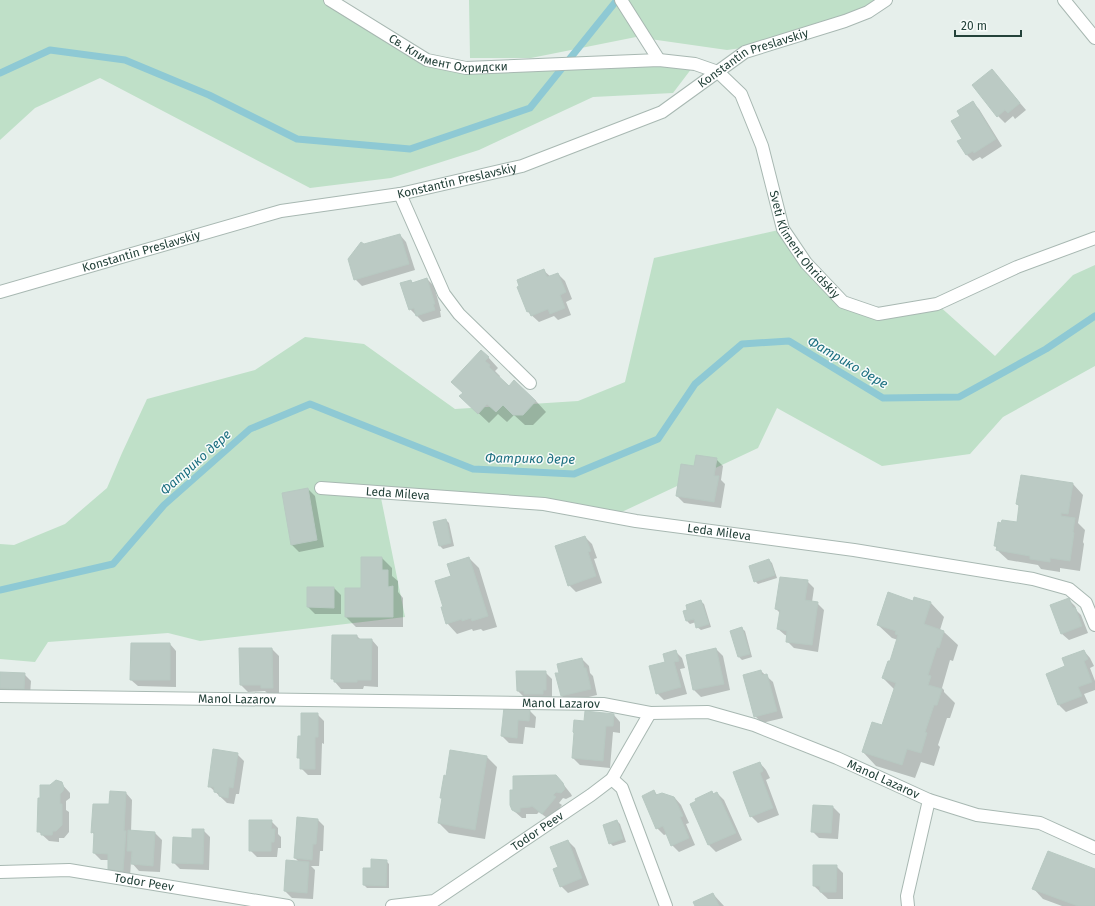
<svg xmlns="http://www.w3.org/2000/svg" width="1095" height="906" font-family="'Fira Sans',sans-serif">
<rect width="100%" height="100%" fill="#e6efeb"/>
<g fill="#bfe0c8">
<path d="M0,0H330L427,60L466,68L695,64L673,93L593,97L479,150L391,178L310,188L100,78L35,108L0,140Z"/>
<path d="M469,0H878L875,4L787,42L727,50L636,37L531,58H470Z"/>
<path d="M783,229L843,302L878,314L937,304L995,356L1073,275L1095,265V366L1003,417L970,454L882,466L777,408L758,448L609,518L380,493L405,617L200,641L168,633L48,642L35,662L0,659V544L14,545L65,524L107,488L122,453L147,399L255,370L305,337L364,344L455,409L578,401L625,382L654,258Z"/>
</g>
<g fill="#0003">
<path d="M992,70L1026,110L1015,119L1013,116L1005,123L998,116Z"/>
<path d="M972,102L979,109L1002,146L982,159L980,157L973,161L966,154L961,116Z"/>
<path d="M400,235L406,242L415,270L362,286L355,279L363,246Z"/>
<path d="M543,270L551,277L558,274L565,281L572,299L566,302L571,315L558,320L554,316L539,322L528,312L518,288Z"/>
<path d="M427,279L434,286L441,311H440L441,317L423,322L410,309L411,281L413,283Z"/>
<path d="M488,357L498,368L495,371L500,376L499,378L509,387L536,401L546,412L533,425H525L514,415L507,422L498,414L489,423L471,406L464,393L453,382Z"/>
<path d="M716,459L723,466L721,480L725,484L721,508L684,503L677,496L695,467Z"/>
<path d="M1073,484L1083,495L1078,523L1085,530L1083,542L1084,544L1080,571L1060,568V572L1041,569L1038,565L1008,560L997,550V548L995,546L1017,523L1020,507L1017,504Z"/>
<path d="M308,489L315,496L324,547L299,552L292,545Z"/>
<path d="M446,520L449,523L454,546L443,549L440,546Z"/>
<path d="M585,537L592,544L597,558L594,559L602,583L576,592L569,585Z"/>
<path d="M382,558L392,568V576L398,581V592L403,598V627H356L346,617Z"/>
<path d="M469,558L479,568L497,627L483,631L481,629L473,631L472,629L457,634L447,623L444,607L452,577Z"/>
<path d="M769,560L772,563L777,578L758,584L755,581Z"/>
<path d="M807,581L814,588L812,602L817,603L824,610L818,652L794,648L787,641L788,636L785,635L778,629L780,613L776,609Z"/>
<path d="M334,588L341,595V614H315L308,607Z"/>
<path d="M1068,599L1075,606L1077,611L1081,615L1088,633L1069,640L1062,634Z"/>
<path d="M700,601L704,604L711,627L701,630L697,627L696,622L690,624L687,621L684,612Z"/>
<path d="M914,602L931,603L944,617L940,630L944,632L958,645L953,661L950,660L942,688L944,690V692L955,703L950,718H947L938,745L940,747L934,766L921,762L915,778L876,766L863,752L883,727L895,690L883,678L890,663L898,640L892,638L878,625Z"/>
<path d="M741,628L745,631L752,657L742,660L739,657L731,631Z"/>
<path d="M333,636H357L361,640H372L378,647V687L364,686L363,689H341L335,682L332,678Z"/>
<path d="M170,644L176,651V687L138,686L131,680Z"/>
<path d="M272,649L279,656V694L269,695L265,691L248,692L241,685Z"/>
<path d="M716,649L723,656L730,690L701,697L694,690L687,656Z"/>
<path d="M675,651L682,658L685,668L680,669L687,694L664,700L657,693L666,663Z"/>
<path d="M1084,651L1090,658L1094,666L1090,668L1095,681V690L1084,694L1088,703L1066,712L1059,705L1047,674L1066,667Z"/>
<path d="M582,659L589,666L590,673L593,676L597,695L568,702L561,695L560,673Z"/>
<path d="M761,671L773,682L783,718L762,723L755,716Z"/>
<path d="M545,672L552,679V697H549V700L525,698L518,691Z"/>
<path d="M0,673L24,674L31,681L30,695L0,696Z"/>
<path d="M505,708L529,710L536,717L535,728L525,727L523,744L509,743L502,736Z"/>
<path d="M317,714L324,721V744L322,743L321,775H308L301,768V760L298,757L302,737Z"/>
<path d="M614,715L620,722V733L613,732L610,768L580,765L573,758L585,722Z"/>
<path d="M237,754L244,761L239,794H236L234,804L227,803L209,786Z"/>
<path d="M487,757L497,767L485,839L449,833L439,823L443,800L441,797L446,777Z"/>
<path d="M760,763L766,770L770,778L766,780L779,815L758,823L751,816Z"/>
<path d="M59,781L70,793V798L66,801V810L69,812V832L64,838H59V842L49,841L38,831L41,799L51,786Z"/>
<path d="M563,784L571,794L572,796L566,799L563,798L559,803L562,805L550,820L539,812L537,814H526V818H522L514,811Z"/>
<path d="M654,791L658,796L674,797L681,805L689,823L686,824L695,845L679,852L672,845L667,834L664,835L657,828Z"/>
<path d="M712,792L714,794L717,793L724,800L742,840L716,852L709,845L692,805Z"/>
<path d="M126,793L132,800L131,832L155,833L162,840L160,872L139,871L131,862L130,877H115L109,870V860H101L94,853L95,835L92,832L110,806Z"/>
<path d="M833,807L840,814L838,839L819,838L812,831Z"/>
<path d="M317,819L324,826L323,851H320L319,866H311L315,870L313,899L292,898L285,891L299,862L295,858Z"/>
<path d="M271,821L278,828V834L281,837V848H278L277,857H257L250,850Z"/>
<path d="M617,821L620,824L626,842L613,846L610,843Z"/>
<path d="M203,830L210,837L209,870L180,869L173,862L193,839Z"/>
<path d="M568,841L575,848L589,885L568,893L561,886L559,867Z"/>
<path d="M386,861L389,864V888H367L364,885Z"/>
<path d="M836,866L843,873V899H828L814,886Z"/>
<path d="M1095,870V906H1062L1043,899L1033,888Z"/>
<path d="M713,894L724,906H696Z"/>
</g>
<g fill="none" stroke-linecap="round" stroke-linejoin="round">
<g stroke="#8ec9d4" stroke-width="7">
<path d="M0,73L50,50L125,60L209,95L297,139L410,149L530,108L617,0"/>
<path d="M0,590L113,564L164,505L250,429L310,404L473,469L574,474L658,439L695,384L742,344L789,341L883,398L959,397L1046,349L1095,316"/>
</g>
</g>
<g fill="#bbcac4" stroke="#b8c9c2">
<path d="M992,69L1020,103L1008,113L1005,110L997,117L972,85Z"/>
<path d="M973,101L996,139L974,153L973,151L966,155L957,141L962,139L951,121L960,116L957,111Z"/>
<path d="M400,234L409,264L354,280L348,259L361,242L364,244Z"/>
<path d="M544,269L547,277L558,273L566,292L560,295L565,308L550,314L548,309L531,316L529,311L527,312L517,287L519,286L517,280Z"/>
<path d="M427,278L435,304H433L435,310L416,316L414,308L409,310L400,283L411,280L412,283Z"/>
<path d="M481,350L489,357L485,361L490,365L489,367L509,386L514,380L536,401L523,415H513L503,405L496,412L487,404L478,414L459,396L463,393L451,382Z"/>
<path d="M696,455L717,458L714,476H719L714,502L676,496L681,464L694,466Z"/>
<path d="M1021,475L1073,483L1068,514L1061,513V516L1075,518L1073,532L1074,533L1070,561L1050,558V562L1030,559V556L996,550L997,546H994L998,522L1001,523L1002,520L1017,522L1019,505L1016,504Z"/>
<path d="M308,488L317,540L291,545L282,493Z"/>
<path d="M446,519L451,543L439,546L433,522Z"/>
<path d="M585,536L591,551L588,552L596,576L568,586L555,546Z"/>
<path d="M361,557H382V570H388V587L393,586V617H345V588H361Z"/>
<path d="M469,557L488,616L472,621L471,618L462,621V619L446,624L441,607H443L435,581L451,576L447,564Z"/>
<path d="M769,559L775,575L754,582L749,566Z"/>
<path d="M780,577L808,580L805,600L818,602L812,645L786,642L787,631L777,629L780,610L775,609Z"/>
<path d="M307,587H334V608L307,607Z"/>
<path d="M888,592L913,601L914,597L931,602L924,624L944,631L939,648L937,647L928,675L931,676L928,685L942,689L937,705H934L925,732L927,733L921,753L907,749L902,765L862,752L872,722L882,725L896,683L882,678L888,661H890L898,635L895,634L896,631L877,625Z"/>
<path d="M1069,598L1073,608L1075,607L1082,626L1061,634L1050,605Z"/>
<path d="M701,600L709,624L696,628L694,619L686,621L683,611L687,610L686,605Z"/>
<path d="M742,627L750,654L738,657L730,631Z"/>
<path d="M332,635H357V639H372L371,680H357V682H334V679H331Z"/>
<path d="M131,643H170V680H130Z"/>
<path d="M239,648H272L273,688H261V685H240Z"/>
<path d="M716,648L724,684L693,690L686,655Z"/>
<path d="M676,650L679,661L674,662L681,687L656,694L649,666L665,662L663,654Z"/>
<path d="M1084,650L1088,659L1084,661L1092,682L1078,687L1082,696L1058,705L1046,674L1065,666L1062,658Z"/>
<path d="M582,658L584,668H586L591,689L561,696L555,673H559L557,664Z"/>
<path d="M761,670L762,675L767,674L777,711L754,717L743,675Z"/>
<path d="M516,671H546V690H543V694H524V691H517Z"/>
<path d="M0,672L25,673L24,689L0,688Z"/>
<path d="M504,707L530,709L529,721L518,720L517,738L501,736Z"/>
<path d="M585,711L614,714L613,726H606L603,761L572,758L574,733L573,732L574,720L584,721Z"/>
<path d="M301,713H318V737H315V769H300V758H297L298,736H301Z"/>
<path d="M213,749L238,753L233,788L229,787L228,798L219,796V793L214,792V787H208Z"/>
<path d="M450,750L487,756L475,830L438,823L442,798H440L444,775L446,776Z"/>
<path d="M760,762L763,771L760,773L773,808L750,817L733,772Z"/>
<path d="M556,775L563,783L565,789L561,793L556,792L553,795L556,797L542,814L532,806L530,807L520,808V812H516L512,810L510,805V790H513V776Z"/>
<path d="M56,780L62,782L64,788L63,791L60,794V804H62V825L56,831H53L52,835H41V832H37L38,798H40V785H50Z"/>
<path d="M654,790L656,795L662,793L674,797L683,816L680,817L689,838L671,846L663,826L656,829L642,796Z"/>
<path d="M110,791L126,792L124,831H126L123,871L108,870V854L93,853L94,832L91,833L93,804H109Z"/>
<path d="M712,791L713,794L717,792L736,833L708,845L690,804L696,801L695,799Z"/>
<path d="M813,805L833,806L831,833L811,832Z"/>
<path d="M297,817L318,819L316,844H313L312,860L294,858Z"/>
<path d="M249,820H272L271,829H275L274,842H271V851H249Z"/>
<path d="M617,820L623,839L609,844L603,825Z"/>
<path d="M192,829H204L203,864L172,863L173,837L192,838Z"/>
<path d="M128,830L155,832L153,866L131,864L132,851H127Z"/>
<path d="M568,840L582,878L560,887L553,869L558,867L550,847Z"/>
<path d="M1048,851L1095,869V906H1078L1032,889Z"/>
<path d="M371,859L387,860L386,886L363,885V868H371Z"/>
<path d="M286,860L309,862L307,893L284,891Z"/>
<path d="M813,865H837L836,892H820V886H813Z"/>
<path d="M713,893L719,906H695L693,902Z"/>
</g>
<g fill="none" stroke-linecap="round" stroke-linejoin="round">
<defs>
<g id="minor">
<path id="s1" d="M330,0L427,60L466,68L659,60L695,64L718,72L741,94L762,146L783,229L806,263L843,302L878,314L937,304L1017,267L1095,238"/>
<path d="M621,0L659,60"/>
<path d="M1064,0L1095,38"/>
<path d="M400,194L444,294L459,314L530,383"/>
<path id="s2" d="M0,292L281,211L400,194L522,166L662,112L745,52L845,21L868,12L886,0"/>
<path id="s3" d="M321,488L544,504L636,521L854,550L1033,579L1069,589L1086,603L1095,625"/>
<path id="s4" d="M0,696L603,704L650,713L708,712L754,725L837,758L929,800L977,815L1040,823L1095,848"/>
<path d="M612,779L622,788L666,906"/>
<path id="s5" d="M0,872L69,870L288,906"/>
<path id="s6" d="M392,906L434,901L591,795L612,779L650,713"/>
<path d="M908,906L907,896L929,800"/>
</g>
</defs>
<use href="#minor" stroke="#a8b8b2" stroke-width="14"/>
<use href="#minor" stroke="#fff" stroke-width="12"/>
</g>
<g text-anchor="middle" stroke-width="3" stroke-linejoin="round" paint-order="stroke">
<g font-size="12" fill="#24423a" stroke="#f7fbf9">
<text dy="4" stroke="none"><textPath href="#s1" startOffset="133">Св. Климент Охридски</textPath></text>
<text dy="4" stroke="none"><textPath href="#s2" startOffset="795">Konstantin Preslavskiy</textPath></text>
<text dy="4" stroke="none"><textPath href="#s2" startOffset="471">Konstantin Preslavskiy</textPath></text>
<text dy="4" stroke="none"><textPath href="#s1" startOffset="605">Sveti Kliment Ohridskiy</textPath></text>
<text dy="4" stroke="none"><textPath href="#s2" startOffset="147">Konstantin Preslavskiy</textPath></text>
<text dy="4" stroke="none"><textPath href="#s3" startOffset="77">Leda Mileva</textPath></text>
<text dy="4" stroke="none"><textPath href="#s3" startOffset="401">Leda Mileva</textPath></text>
<text dy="4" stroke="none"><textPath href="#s4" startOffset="237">Manol Lazarov</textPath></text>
<text dy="4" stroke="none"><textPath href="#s4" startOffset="561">Manol Lazarov</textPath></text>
<text dy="4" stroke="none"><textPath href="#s4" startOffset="897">Manol Lazarov</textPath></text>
<text dy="4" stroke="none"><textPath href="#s6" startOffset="167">Todor Peev</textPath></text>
<text dy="4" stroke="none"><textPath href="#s5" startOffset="145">Todor Peev</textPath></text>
</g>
<g font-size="13" font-style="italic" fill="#1c6f80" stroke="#f7fbf9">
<text transform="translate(848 362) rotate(30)" y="5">Фатрико дере</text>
<text transform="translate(530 458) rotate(1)" y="5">Фатрико дере</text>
<text transform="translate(195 462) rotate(-42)" y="5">Фатрико дере</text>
</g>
</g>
<path d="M955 30v6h66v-6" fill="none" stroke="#24423a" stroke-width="2"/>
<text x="961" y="30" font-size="12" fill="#24423a" stroke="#f7fbf9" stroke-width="3" paint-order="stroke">20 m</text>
</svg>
